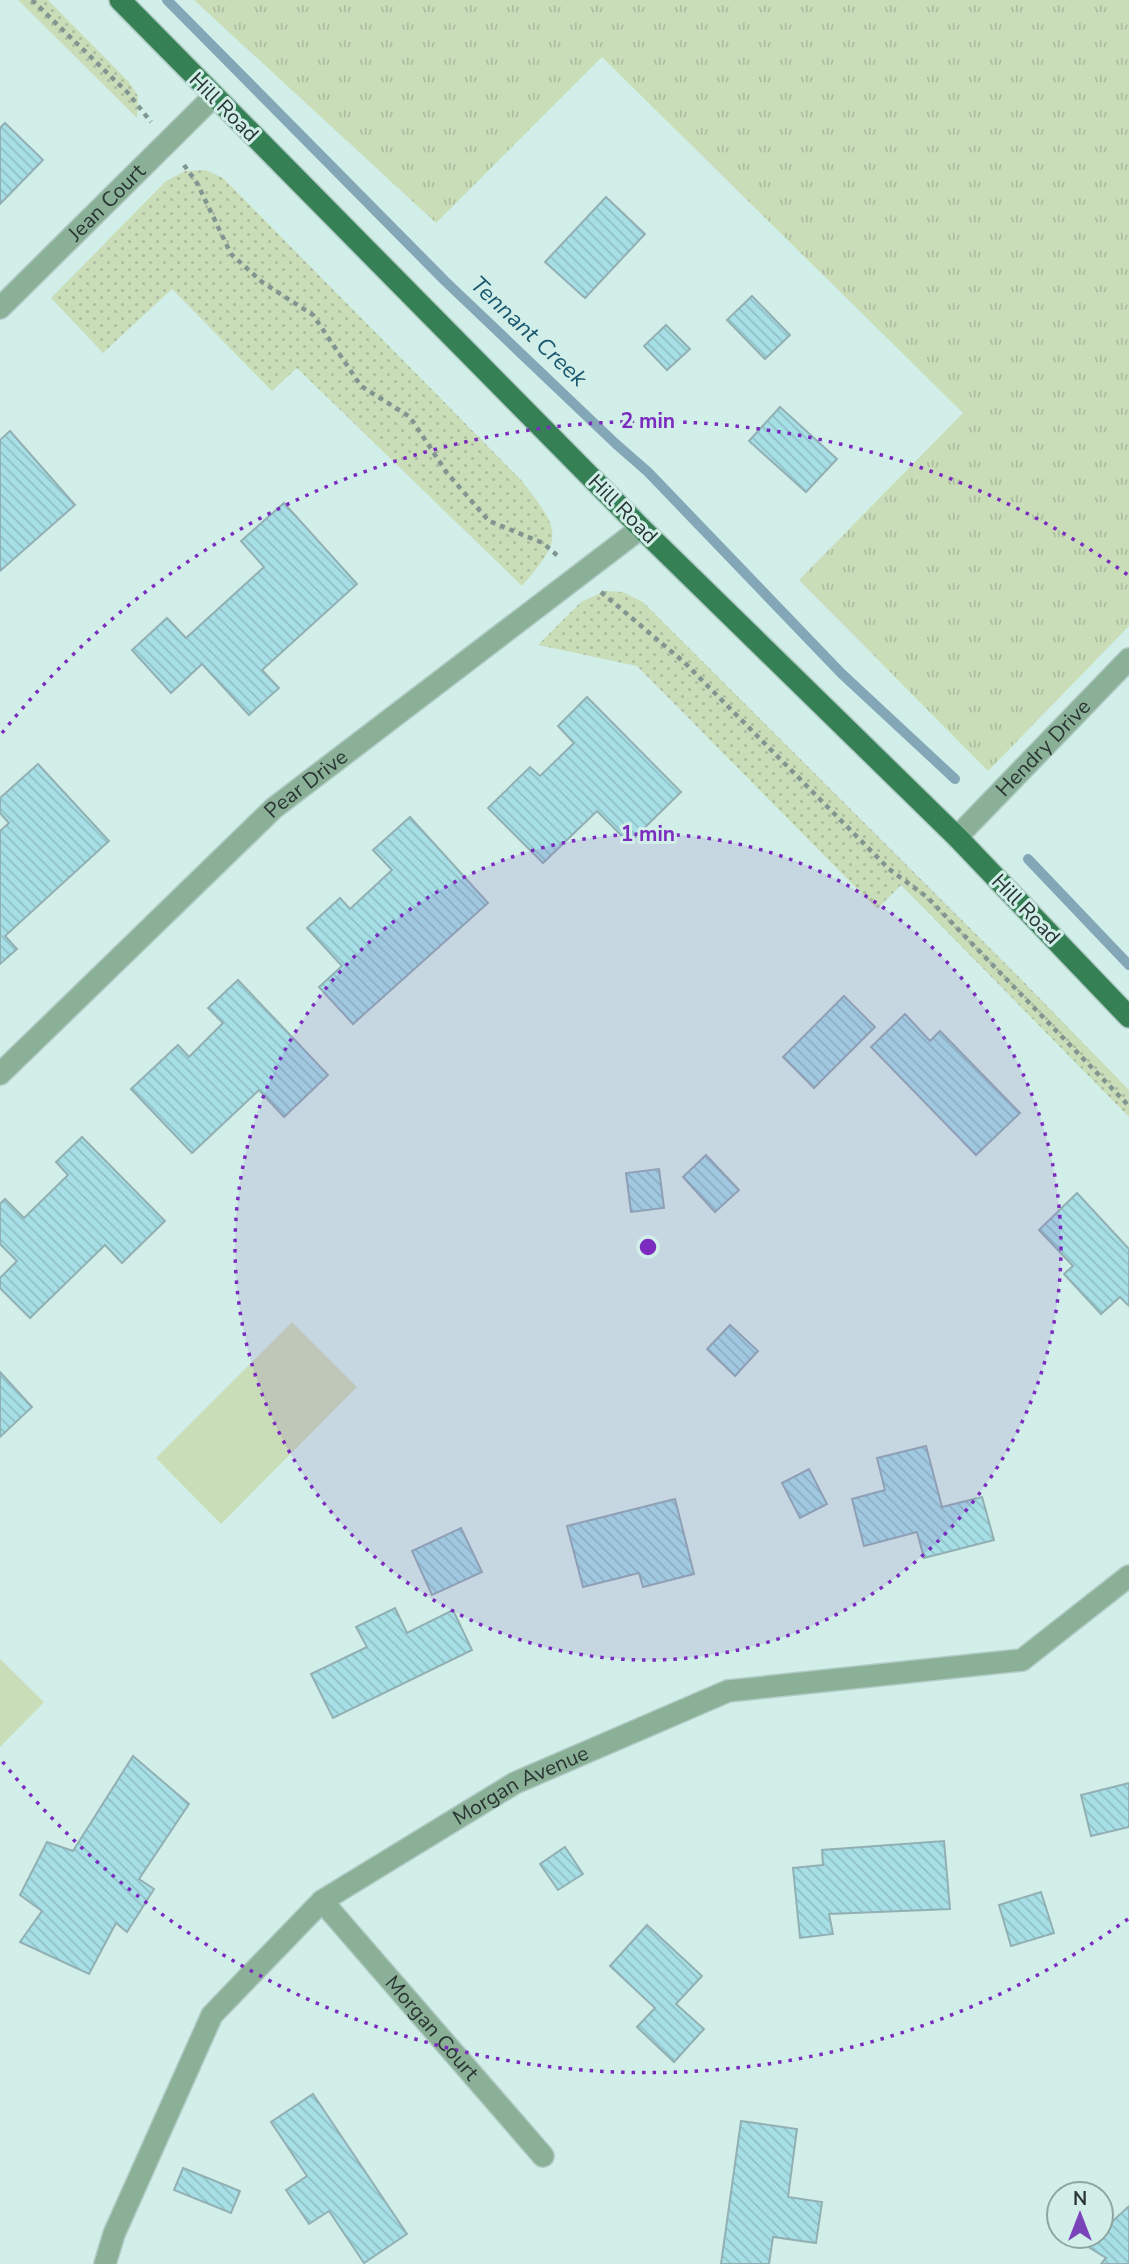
<svg xmlns="http://www.w3.org/2000/svg" width="1129" height="2264" font-family="'Nunito Sans',sans-serif">
<defs>
<pattern id="grass-tufts" width="24" height="20" patternUnits="userSpaceOnUse" patternTransform="scale(1.75)"><rect width="24" height="20" fill="#c9ddb9"/><path d="M3 7l-1-3M5 7V3M7 7l1-3M15 17l-1-3M17 17v-4M19 17l1-3" fill="none" stroke="#adbea0"/></pattern>
<pattern id="park-dots" width="8" height="8" patternUnits="userSpaceOnUse" patternTransform="scale(1.75)"><rect width="8" height="8" fill="#c9ddb9"/><path d="M2 2h.1M6 6h.1" fill="none" stroke="#adbea0" stroke-width="1.8" stroke-linecap="round"/></pattern>
<pattern id="building-back-hatch" width="6" height="6" patternUnits="userSpaceOnUse" patternTransform="scale(1.75)"><rect width="6" height="6" fill="#a6dfe5"/><path d="M-1 5l2 2M0 0l6 6M5-1l2 2" fill="none" stroke="#8fc0c5"/></pattern>
</defs>
<rect width="100%" height="100%" fill="#d1efe8"/>
<path fill="url(#grass-tufts)" d="M194,0H1129V626L988,771L799,580L963,413L602,57L436,223Z"/>
<g fill="url(#park-dots)">
<path d="M18,0H48L129,82L138,96L137,118Z"/>
<path d="M206,170L223,178L522,481C560,530 565,537 522,586L297,368L272,391L172,289L103,353L51,298L166,181L185,171Z"/>
<path d="M605,591L623,592L643,602L1021,979L1129,1090V1117L901,885L877,909L637,666L538,645L581,602Z"/>
</g>
<g fill="#c9ddb9">
<path d="M292,1322L357,1387L221,1524L156,1458Z"/>
<path d="M0,1659L44,1702L0,1747Z"/>
</g>
<g fill="none" stroke-linecap="round" stroke-linejoin="round">
<g stroke="#83a7b7" stroke-width="10">
<path d="M167,0L445,281L616,444L648,472L841,673L955,779"/>
<path d="M1028,859L1129,965"/>
</g>
</g>
<g fill="url(#building-back-hatch)" stroke="#92b0b4" stroke-width="2">
<path d="M5,123L43,160L0,204V128Z"/>
<path d="M606,197L645,234L585,298L545,262Z"/>
<path d="M752,296L790,335L765,359L727,320Z"/>
<path d="M666,325L690,349L667,370L644,346Z"/>
<path d="M780,407L837,459L806,492L749,441Z"/>
<path d="M10,431L75,505L0,571V440Z"/>
<path d="M284,503L357,584L262,670L279,688L249,715L202,664L171,693L132,650L167,618L186,638L264,567L241,541Z"/>
<path d="M587,697L681,792L629,843L597,811L543,863L488,808L530,767L540,776L574,743L558,726Z"/>
<path d="M38,764L109,841L5,936L17,949L0,964V831L9,823L0,813V798Z"/>
<path d="M410,817L488,903L353,1024L319,987L342,966L307,928L340,898L350,909L392,870L373,850Z"/>
<path d="M238,980L328,1075L284,1117L259,1090L192,1153L131,1089L178,1045L189,1057L223,1023L208,1008Z"/>
<path d="M844,996L875,1027L814,1088L783,1057Z"/>
<path d="M905,1014L930,1041L940,1031L1020,1113L976,1155L871,1047Z"/>
<path d="M82,1137L165,1221L122,1263L105,1245L30,1318L0,1288V1278L17,1261L0,1244V1204L5,1199L24,1218L68,1175L56,1162Z"/>
<path d="M706,1155L739,1190L715,1212L683,1177Z"/>
<path d="M659,1169L664,1208L631,1212L626,1173Z"/>
<path d="M1077,1193L1129,1249V1306L1120,1297L1101,1314L1064,1274L1073,1266L1039,1230Z"/>
<path d="M730,1325L758,1351L735,1376L707,1349Z"/>
<path d="M0,1372L32,1407L0,1437Z"/>
<path d="M926,1446L942,1507L982,1497L994,1540L924,1558L917,1532L864,1546L852,1499L885,1490L877,1458Z"/>
<path d="M809,1469L827,1504L800,1518L782,1483Z"/>
<path d="M675,1499L694,1574L643,1587L639,1573L583,1587L567,1526Z"/>
<path d="M461,1528L482,1572L432,1595L412,1551Z"/>
<path d="M395,1608L407,1633L453,1610L472,1650L333,1718L311,1674L367,1647L356,1627Z"/>
<path d="M133,1756L189,1804L139,1879L154,1889L127,1932L116,1923L89,1974L20,1942L42,1911L20,1895L47,1842L73,1851Z"/>
<path d="M1129,1783V1827L1091,1836L1081,1795Z"/>
<path d="M944,1841L950,1909L829,1914L833,1934L800,1938L793,1868L823,1865L822,1850Z"/>
<path d="M565,1847L583,1874L558,1890L540,1864Z"/>
<path d="M1041,1892L1054,1933L1011,1946L999,1905Z"/>
<path d="M647,1925L702,1976L676,2004L704,2029L674,2062L637,2027L655,2008L610,1966Z"/>
<path d="M313,2094L407,2234L364,2263L329,2211L309,2224L286,2190L307,2176L271,2122Z"/>
<path d="M741,2121L797,2129L788,2197L822,2202L816,2243L773,2237L769,2264H721Z"/>
<path d="M183,2168L240,2191L231,2213L174,2190Z"/>
<path d="M1129,2206V2264H1101L1106,2258L1087,2246L1097,2236H1101V2232Z"/>
</g>
<g fill="none" stroke-linecap="round" stroke-linejoin="round">
<defs>
<g id="minor">
<path id="s1" d="M0,308L213,97"/>
<path id="s2" d="M957,837L1129,659"/>
<path id="s3" d="M0,1074L274,808L641,528"/>
<path id="s4" d="M322,1901L543,2156"/>
<path id="s5" d="M105,2264L114,2234L212,2015L322,1901L515,1783L728,1691L1022,1660L1129,1576"/>
</g>
<path id="major" d="M120,0L641,528L957,837L1129,1017"/>
</defs>
<use href="#minor" stroke="#b0cac4" stroke-width="24"/>
<use href="#major" stroke="#b0cac4" stroke-width="24"/>
<g stroke="#819691" stroke-width="4.5" stroke-dasharray="5 5" stroke-linecap="butt">
<path d="M32,0L128,93L151,122"/>
<path d="M184,165L197,183L231,254L262,282L313,315L361,386L410,417L447,473L489,521L543,543L559,557"/>
<path d="M601,592L685,663L889,869L927,897L1129,1106"/>
</g>
<use href="#minor" stroke="#8bb098" stroke-width="21"/>
<use href="#major" stroke="#358055" stroke-width="21"/>
</g>
<circle cx="648" cy="1247" r="413" fill="#7b2cbf" fill-opacity=".12"/>
<g fill="none" stroke="#7b2cbf" stroke-width="3.5" stroke-dasharray="3.5 7">
<circle cx="648" cy="1247" r="413"/>
<path d="M1128 1919A826 826 0 0 1 2 1761M2 733A826 826 0 0 1 1128 575"/>
</g>
<g text-anchor="middle" stroke-width="6" stroke-linejoin="round" paint-order="stroke">
<g font-size="21" fill="#2a3633" stroke="#d1efe8">
<text transform="translate(224 107) rotate(45)" y="7">Hill Road</text>
<text dy="7" stroke="none"><textPath href="#s1" startOffset="150">Jean Court</textPath></text>
<text transform="translate(623 509) rotate(45)" y="7">Hill Road</text>
<text dy="7" stroke="none"><textPath href="#s2" startOffset="124">Hendry Drive</textPath></text>
<text dy="7" stroke="none"><textPath href="#s3" startOffset="422">Pear Drive</textPath></text>
<text transform="translate(1026 909) rotate(46)" y="7">Hill Road</text>
<text dy="7" stroke="none"><textPath href="#s5" startOffset="660">Morgan Avenue</textPath></text>
<text dy="7" stroke="none"><textPath href="#s4" startOffset="168">Morgan Court</textPath></text>
</g>
<g font-size="23" font-style="italic" fill="#1b576e" stroke="#d1efe8">
<text transform="translate(529 331) rotate(43)" y="8">Tennant Creek</text>
</g>
</g>
<circle cx="648" cy="1247" r="10" fill="#7b2cbf" stroke="#d1efe8" stroke-width="3.5"/>
<g font-size="21" text-anchor="middle" font-weight="bold" fill="#7b2cbf" stroke="#d1efe8" stroke-width="6" stroke-linejoin="round" paint-order="stroke">
<text x="648" y="428">2 min</text>
<text x="648" y="841">1 min</text>
</g>
<g transform="translate(1080 2215)"><circle r="33" fill="#d1efe8" stroke="#8ea5a0" stroke-width="2"/>
<path d="M0-5L12 26L0 18L-12 26Z" fill="#7a43ba"/>
<text y="-10" font-size="19" font-weight="bold" text-anchor="middle" fill="#2a3633">N</text>
</g>
</svg>
